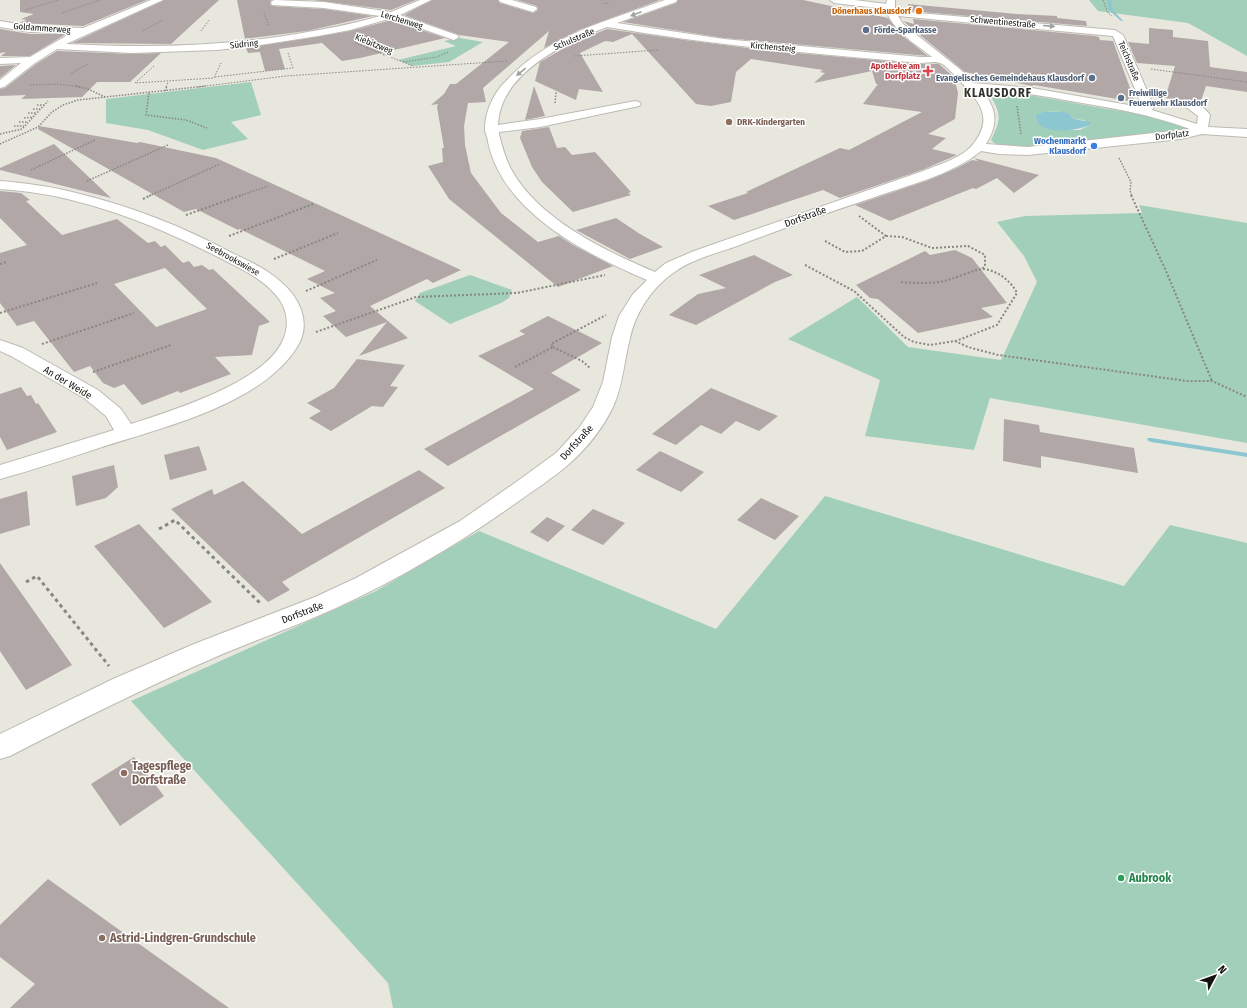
<svg xmlns="http://www.w3.org/2000/svg" width="1247" height="1008" font-family="'Fira Sans Condensed',sans-serif">
<rect width="100%" height="100%" fill="#e8e7de"/>
<g fill="#a1cfb9" fill-rule="evenodd">
<path d="M1089,0H1247V56L1188,23L1098,11Z"/>
<path d="M460,38L483,42L449,62L412,66L398,60L456,46L444,41Z"/>
<path d="M251,82L261,115L231,122L248,139L203,150L148,130L106,123V99Z"/>
<path d="M996,89L1010,90L1029,95L1119,111L1124,109L1166,119L1189,129L1026,149C1015,148 998,149 991,140C1002,118 1001,114 989,93ZM1044,112C1056,112 1066,110 1074,119L1084,120L1090,125L1080,130H1054Z"/>
<path d="M1139,205L1247,223V443L990,398L974,450L865,436L880,380L788,339L857,297L908,347L1001,360L1037,282L1024,256L997,222L1025,216L1142,213Z"/>
<path d="M470,275L512,290L509,298L501,303L450,324L415,301L420,293Z"/>
<path d="M825,496L1124,586L1170,525L1247,543V1008H393L388,983L131,701L376,591L479,531L716,629Z"/>
</g>
<path fill="#8cc7d1" d="M1044,112H1064L1069,114L1074,119L1090,122V125C1077,131 1036,137 1036,115Z"/>
<g fill="none" stroke-linecap="round" stroke-linejoin="round">
<g fill="#8cc7d1" fill-rule="evenodd">
<path d="M1107,0H1111L1113,10L1123,21H1121L1109,10Z"/>
<path d="M1148,438H1151L1247,453V457L1151,442L1147,440Z"/>
</g>
</g>
<g fill="#b1a7a6" fill-rule="evenodd">
<path d="M20,0H147L83,26L19,23L27,20L21,19L34,14L20,12Z"/>
<path d="M164,0H219L171,44L72,43Z"/>
<path d="M237,0H271L270,4L272,6L324,9L373,16L307,31L245,39Z"/>
<path d="M312,0H416L391,10Z"/>
<path d="M432,0H498L500,3L533,13L538,10L537,6L517,0H660L579,30L544,48L549,31L483,88L486,102L468,103L464,126L465,145L471,173L501,213L538,242L559,236L573,245L613,266L558,287L449,199L428,166L443,162L442,148H444L437,107L438,104L431,105L444,94L450,84H456L509,42L459,35L404,15Z"/>
<path d="M678,0H803L888,18L904,37L928,56L724,38L623,22L676,3Z"/>
<path d="M908,4L1017,14L1057,16V18L1086,21L1087,26L910,11Z"/>
<path d="M913,19L1095,36L1099,37L1100,40L1113,41L1135,102L1034,85L1032,86L965,72L903,21L914,24Z"/>
<path d="M392,20L445,38L360,58L342,61L322,43L279,49L285,69L265,71L260,52L248,53L246,48L350,31Z"/>
<path d="M1149,28L1173,30V37L1208,41L1210,67L1247,72V92L1206,86L1200,104L1165,98L1175,66L1137,63L1128,42L1149,44Z"/>
<path d="M0,29L30,34H66L30,56H1L6,52L0,53Z"/>
<path d="M607,29L685,40L763,50L921,64H939L954,77L958,93L955,119L928,134L946,138L932,149L957,155L922,170L840,198L823,190L734,220L708,206L748,193L746,192L840,148L849,150L922,112L863,104L878,84H876L872,71L814,83L825,73L820,72L823,70L751,59L736,72L731,102L711,106L696,104L632,34L613,42L605,41L580,53L603,92L579,89L576,100L535,81L540,62L573,43Z"/>
<path d="M57,51L132,54L161,53L130,82H97L82,97L21,99L26,95L0,96V89L5,88L36,64Z"/>
<path d="M0,65V66L16,65L0,78Z"/>
<path d="M534,86L545,116L525,120Z"/>
<path d="M39,126L137,143L140,142L216,158L461,270L433,283L427,279L370,306L408,338L359,356L387,322L346,337L323,316L336,311L320,298L335,293L307,279L325,271L240,229L238,230L196,209L184,212L38,129Z"/>
<path d="M549,127L557,148L565,147L572,155L595,152L631,192L628,193L631,195L573,212L542,182L532,167L520,138L522,131Z"/>
<path d="M54,144L111,198L0,170V168Z"/>
<path d="M974,158L1039,175L1014,193L997,178L976,189L973,188L890,221L855,205L929,180L957,168L972,160L978,161Z"/>
<path d="M0,191L21,193L30,200L26,201L62,235L117,219L148,243L155,241L161,247L165,245L183,263L189,261L194,267L202,265L209,270L213,269L270,322L259,326L252,355L215,357L231,374L180,393L178,391L142,405L124,384L114,388L103,383L90,366L74,372L34,321L17,326L0,303V253L27,245L0,218ZM165,268L207,309L156,327L114,284Z"/>
<path d="M616,218L640,234L663,247L630,259L576,230Z"/>
<path d="M955,250L972,258L1007,303L981,308L993,317L918,333L878,299L870,298L856,285L925,251L930,255Z"/>
<path d="M754,255L793,275L775,282L696,325L669,315L698,294L726,288L699,275Z"/>
<path d="M548,316L602,343L551,373L581,390L448,466L424,449L534,389L478,356L525,334L519,331Z"/>
<path d="M357,359L405,365L390,386L398,387L383,407L372,406L331,431L309,418L321,411L307,403L334,388Z"/>
<path d="M21,387L27,396L31,395L36,404L38,403L57,432L7,450L0,437V394Z"/>
<path d="M711,388L778,416L759,431L736,421L721,434L701,425L676,445L652,434Z"/>
<path d="M1004,419L1039,425L1040,432L1134,448L1138,473L1041,456V468L1003,461Z"/>
<path d="M199,446L207,470L170,480L164,455Z"/>
<path d="M660,451L704,472L681,492L636,470Z"/>
<path d="M114,465L118,487L106,498L76,506L72,476Z"/>
<path d="M419,470L445,488L282,582L290,590L268,602L171,509L212,489L214,495L243,481L302,534Z"/>
<path d="M27,491L30,525L0,534V499Z"/>
<path d="M761,498L799,516L775,540L737,520Z"/>
<path d="M593,509L625,523L603,545L571,530Z"/>
<path d="M547,517L565,526L548,542L530,532Z"/>
<path d="M139,524L212,602L164,628L94,546Z"/>
<path d="M0,563L72,665L26,690L0,651Z"/>
<path d="M134,757L164,796L120,826L91,784Z"/>
<path d="M48,879L229,1008H10L35,984L0,957V925Z"/>
</g>
<g fill="none" stroke-linecap="round" stroke-linejoin="round">
<defs>
<g id="minor">
<path d="M151,0H163L66,44C144,48 220,47 297,34C325,29 353,24 380,16L324,8L272,5L271,3L272,1L275,0L324,2L391,12L420,0H431L400,15L457,35L459,37L454,40L451,39L392,18L350,30L318,36L260,45L217,50L132,53L57,49L35,63L4,87L0,88V80L21,63L0,64V58L30,57L71,33L30,32L0,27V21L30,26L83,28Z"/>
<path d="M499,0H512L536,7L537,9L533,12L500,2Z"/>
<path d="M665,0H677L676,2L617,23L724,39L921,57H932C916,44 891,30 886,9L834,3L830,0H855L886,4L887,0H895V11L1115,30L1123,35L1154,107L1152,110L1197,124L1198,116L1186,107L1188,105C1197,102 1205,108 1210,115L1208,127L1247,129V137L1202,134L1181,139L1028,155L999,154L981,151C950,176 908,185 872,198C826,213 781,229 737,246C717,253 693,259 676,271C653,286 636,311 630,338C624,361 623,385 613,407C603,428 586,449 569,464C553,478 534,490 516,503C460,543 399,579 336,608C295,627 251,641 209,660C142,689 76,722 10,756L0,759V734L113,679L194,644L315,597L356,578L460,521L519,480L556,453L579,428L593,407L603,382L612,337L619,316L633,294L647,280C586,254 503,213 488,142C488,139 486,134 485,131C484,114 493,94 505,82C546,36 609,20 665,0ZM898,16L1113,36L1142,106L1140,107L1032,88L973,83L961,70L903,24ZM607,27C711,45 816,54 921,63C926,63 935,61 940,63C946,65 954,75 958,79C977,99 995,116 974,143C963,158 940,164 923,171L694,251L666,263L655,272C605,251 538,219 511,169C505,158 502,146 499,134V132L540,127L639,106L641,104L639,102L635,101L540,119L498,125C500,73 564,43 607,27ZM980,89C1009,90 1037,95 1065,100C1107,107 1150,114 1190,129L1028,147L986,144C999,123 997,107 980,89Z"/>
<path d="M0,181C27,183 54,187 80,194C133,207 184,227 232,253C249,261 267,269 281,282C300,298 312,324 297,347C262,404 162,428 102,447C68,458 34,470 0,479V465L114,430L106,416L84,398L11,356L0,351V340L23,348L98,390L121,409L131,424C171,411 266,382 283,340C289,327 288,311 279,299C266,281 245,271 226,261C177,236 128,214 75,201C50,194 25,191 0,189Z"/>
</g>
</defs>
<use href="#minor" stroke="#bcbab2" stroke-width="2"/>
<g stroke="#888781" stroke-width="1" stroke-dasharray="1.5 1.5" stroke-linecap="butt">
<path d="M1103,0L1108,13L1112,16"/>
<path d="M604,3L610,4"/>
<path d="M25,10L58,0"/>
<path d="M62,13L100,0"/>
<path d="M264,13L269,25"/>
<path d="M142,31L163,20"/>
<path d="M201,31L210,19"/>
<path d="M355,43L413,66"/>
<path d="M367,48L374,47"/>
<path d="M383,55L390,53"/>
<path d="M575,56L658,50"/>
<path d="M403,62L437,57L448,52"/>
<path d="M154,66L135,83L214,78L221,63"/>
<path d="M1151,69L1247,82"/>
<path d="M70,74L88,64"/>
<path d="M215,77L293,68L288,53"/>
<path d="M30,85L59,84L81,87"/>
<path d="M166,87L168,82"/>
<path d="M198,87L286,76L507,61"/>
</g>
<g stroke="#888781" stroke-width="1.5" stroke-dasharray="1.5 1.5" stroke-linecap="butt">
<path d="M76,86L88,89L105,97"/>
<path d="M165,91L167,86"/>
<path d="M149,93L146,115L186,120L207,128"/>
<path d="M555,103L556,92"/>
<path d="M37,105H44"/>
<path d="M1017,106L1021,134"/>
<path d="M33,109H40"/>
<path d="M28,113H36"/>
<path d="M24,118L33,117"/>
<path d="M19,122H28"/>
<path d="M14,126H24"/>
<path d="M0,134L22,129L48,101"/>
<path d="M0,144L38,127L52,112L63,105L78,100L206,86"/>
<path d="M1119,158L1131,182L1130,191L1132,196"/>
<path d="M31,170L95,140"/>
<path d="M87,181L168,145"/>
<path d="M149,196L220,164"/>
<path d="M239,196L268,186"/>
</g>
<g stroke="#888781" stroke-width="2" stroke-dasharray="2 2" stroke-linecap="butt">
<path d="M1131,195L1166,271L1212,381"/>
<path d="M143,199L151,195"/>
<path d="M186,215L242,195"/>
<path d="M229,236L313,204"/>
<path d="M886,236L902,237L932,248L968,246L985,255V266L982,269"/>
<path d="M825,241L845,252L862,251L886,236L859,216"/>
<path d="M274,259L338,233"/>
<path d="M0,264L6,262"/>
<path d="M805,265L854,291L904,337L914,342L930,345L955,341L968,347L998,355L1187,381H1212L1247,397"/>
<path d="M901,282C915,283 930,284 944,281C954,279 975,269 983,269C997,270 1011,281 1017,293L997,325L956,341"/>
<path d="M306,291L377,260"/>
<path d="M0,313L97,283"/>
<path d="M316,332L416,297L517,293L605,275"/>
<path d="M42,344L134,313"/>
<path d="M553,347L582,361L590,368"/>
<path d="M515,367L553,347L551,344L606,315"/>
<path d="M93,372L171,345"/>
</g>
<g stroke="#888781" stroke-width="3" stroke-dasharray="3.5 3.5" stroke-linecap="butt">
<path d="M159,529L175,520L260,603"/>
<path d="M26,582L37,576L109,666"/>
</g>
<use href="#minor" fill="#fff" fill-rule="evenodd"/>
</g>
<defs><path id="oneway-solid" d="M-6-.8H1V-3.2L6.5 0L1 3.2V.8H-6Z"/></defs>
<g fill="#a0a09f">
<use href="#oneway-solid" transform="translate(636 14) rotate(159)"/>
<use href="#oneway-solid" transform="translate(1049 26) rotate(5)"/>
<use href="#oneway-solid" transform="translate(521 72) rotate(141)"/>
</g>
<circle fill="#e8710a" stroke="#fff" stroke-width="1.5" cx="919" cy="11" r="4"/>
<g fill="#5c6f8a" stroke="#fff" stroke-width="1.5">
<circle cx="866" cy="30" r="4"/>
<circle cx="1092" cy="78" r="4"/>
<circle cx="1121" cy="98" r="4"/>
</g>
<path fill="#e0444e" stroke="#fff" stroke-width="1.5" d="M926 65h4v4h4v4h-4v4h-4v-4h-4v-4h4z"/>
<g fill="#8d6e63" stroke="#fff" stroke-width="1.5">
<circle cx="729" cy="122" r="4"/>
<circle cx="124" cy="773" r="4"/>
<circle cx="102" cy="938" r="4"/>
</g>
<circle fill="#3f7fe0" stroke="#fff" stroke-width="1.5" cx="1094" cy="146" r="4"/>
<circle fill="#2e9e5b" stroke="#fff" stroke-width="1.5" cx="1121" cy="878" r="4"/>
<g text-anchor="middle" stroke-width="3" stroke-linejoin="round" paint-order="stroke">
<g font-size="9" font-weight="bold" fill="#c56008" stroke="#fff" text-anchor="end">
<text x="911" y="14">Dönerhaus Klausdorf</text>
</g>
<g font-size="9" fill="#11110e" stroke="#fff">
<text transform="translate(402 20) rotate(17)" y="3">Lerchenweg</text>
<text transform="translate(1003 22) rotate(5)" y="3">Schwentinestraße</text>
<text transform="translate(42 28) rotate(4)" y="3">Goldammerweg</text>
<text transform="translate(574 39) rotate(-23)" y="3">Schulstraße</text>
<text transform="translate(244 44) rotate(-6)" y="3">Südring</text>
<text transform="translate(374 44) rotate(22)" y="3">Kiebitzweg</text>
<text transform="translate(773 47) rotate(5)" y="3">Kirchensteig</text>
<text transform="translate(1129 61) rotate(67)" y="3">Teichstraße</text>
<text transform="translate(1172 135) rotate(-7)" y="3">Dorfplatz</text>
<text transform="translate(233 259) rotate(29)" y="3">Seebrookswiese</text>
</g>
<g font-size="9" font-weight="bold" fill="#4e5e75" stroke="#fff" text-anchor="start">
<text x="874" y="33">Förde-Sparkasse</text>
<text x="1084" y="81" text-anchor="end">Evangelisches Gemeindehaus Klausdorf</text>
<text x="1129" y="96">Freiwillige<tspan x="1129" dy="10">Feuerwehr Klausdorf</tspan></text>
</g>
<g font-size="9" font-weight="bold" fill="#be3a42" stroke="#fff" text-anchor="end">
<text x="920" y="69">Apotheke am<tspan x="920" dy="10">Dorfplatz</tspan></text>
</g>
<g font-size="9" font-weight="bold" fill="#785e54" stroke="#fff" text-anchor="start">
<text x="737" y="125">DRK-Kindergarten</text>
</g>
<g font-size="9" font-weight="bold" fill="#366cbe" stroke="#fff" text-anchor="end">
<text x="1086" y="144">Wochenmarkt<tspan x="1086" dy="10">Klausdorf</tspan></text>
</g>
<g font-size="10" fill="#11110e" stroke="#fff">
<text transform="translate(805 216) rotate(-20)" y="4">Dorfstraße</text>
<text transform="translate(68 382) rotate(31)" y="4">An der Weide</text>
<text transform="translate(576 442) rotate(-48)" y="4">Dorfstraße</text>
<text transform="translate(302 612) rotate(-21)" y="4">Dorfstraße</text>
</g>
<g font-size="12" font-weight="bold" letter-spacing="1" fill="#302f28" stroke="#fff">
<text x="998" y="97">KLAUSDORF</text>
</g>
<g font-size="12" font-weight="bold" fill="#785e54" stroke="#fff" text-anchor="start">
<text x="132" y="770">Tagespflege<tspan x="132" dy="14">Dorfstraße</tspan></text>
<text x="110" y="942">Astrid-Lindgren-Grundschule</text>
</g>
<g font-size="12" font-weight="bold" fill="#27864d" stroke="#fff" text-anchor="start">
<text x="1129" y="882">Aubrook</text>
</g>
</g>
<g transform="translate(1215 976) rotate(49)" stroke="#ffffff" stroke-width="3" paint-order="stroke">
<path d="M0-3L7 15L0 10L-7 15Z" fill="#11110e"/>
<text y="-6" font-size="11" font-weight="bold" text-anchor="middle" fill="#11110e">N</text>
</g>
</svg>
